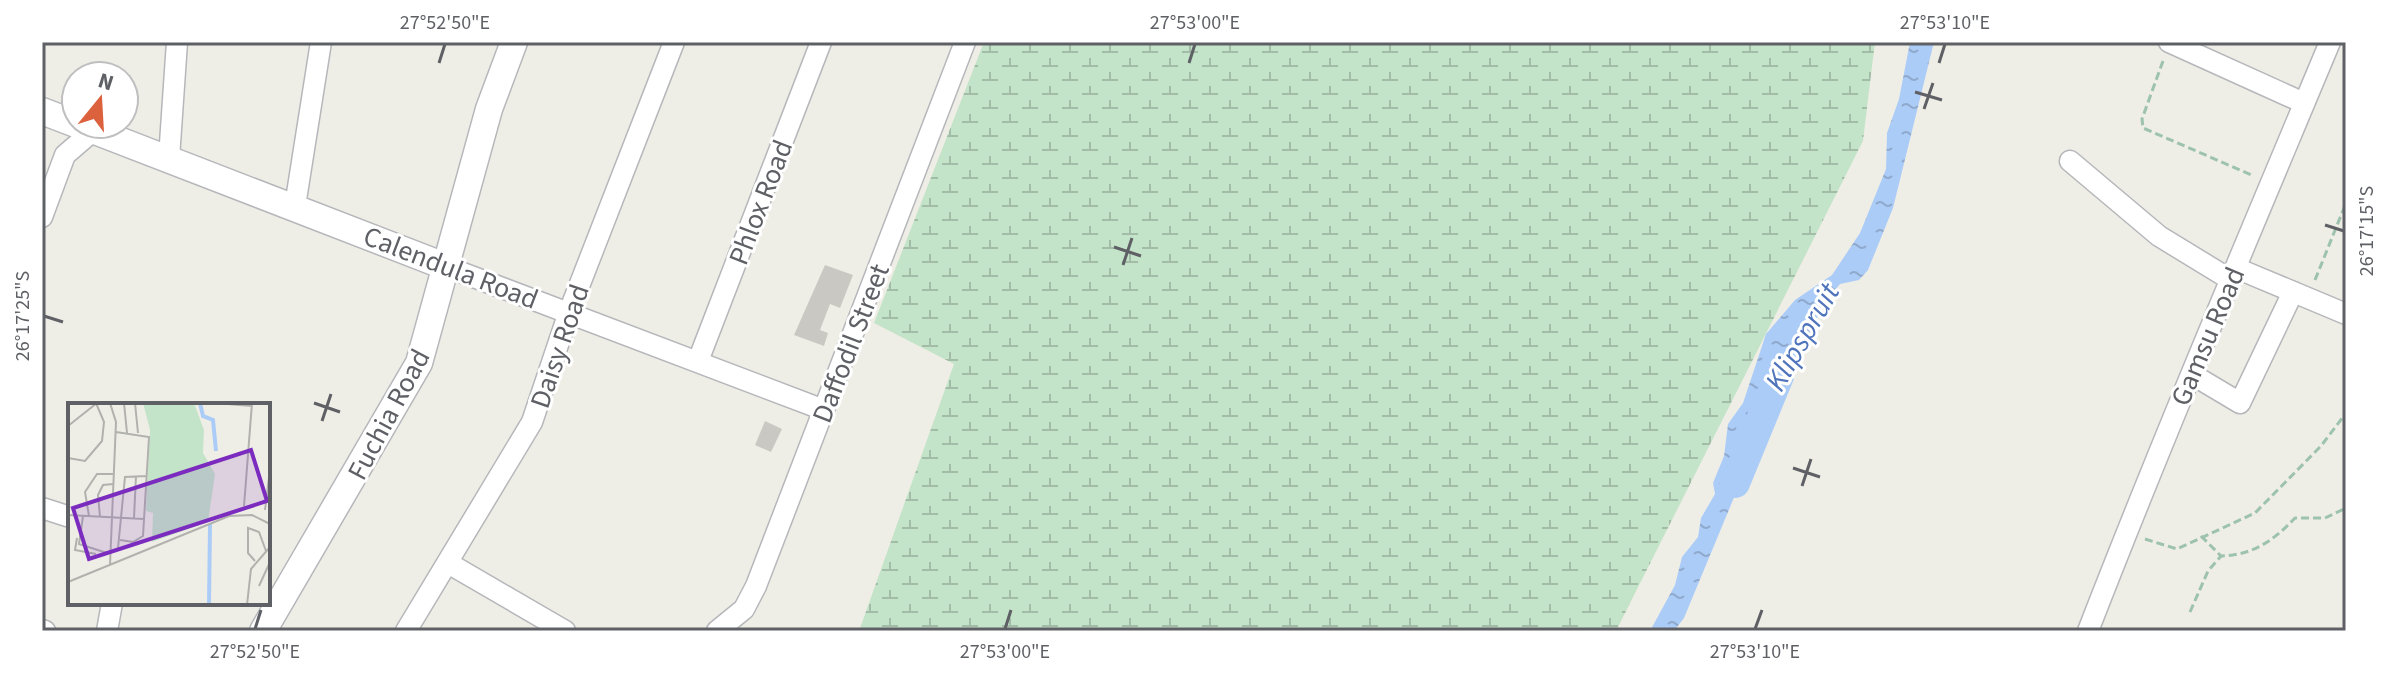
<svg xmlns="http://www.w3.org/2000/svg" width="2388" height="673" font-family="'Source Sans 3',sans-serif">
<defs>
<pattern id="wetland-marsh" width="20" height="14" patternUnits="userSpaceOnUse" patternTransform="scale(2)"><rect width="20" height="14" fill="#c4e4c9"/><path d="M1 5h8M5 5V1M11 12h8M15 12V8" fill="none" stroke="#a2bca7"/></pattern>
<pattern id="water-ripples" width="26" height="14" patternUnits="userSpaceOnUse" patternTransform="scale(2)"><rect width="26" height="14" fill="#acccf8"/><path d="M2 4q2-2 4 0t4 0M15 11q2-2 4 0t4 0" fill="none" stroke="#8fa9cc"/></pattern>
</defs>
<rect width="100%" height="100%" fill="#efeee6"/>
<path fill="url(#wetland-marsh)" d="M984,42H1875L1863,141L1616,631H859L954,364L874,323Z"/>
<path fill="url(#water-ripples)" d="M1910,42H1934L1893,208L1868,270L1859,280L1840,284L1819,310L1814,332L1748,434L1750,459L1684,618L1674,631H1650L1675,585L1682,557L1698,537L1701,518L1715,494L1713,483L1724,456L1728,424L1743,403L1766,334L1795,300L1832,275L1860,233L1886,169L1887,133L1899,99Z"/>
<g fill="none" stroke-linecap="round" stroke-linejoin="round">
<path stroke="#acccf8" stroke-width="30" d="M1735,483L1779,376"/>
</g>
<g fill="#cac8c2">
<path d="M825,265L853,275L840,308L830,304L820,330L828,333L824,346L794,335Z"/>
<path d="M765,421L782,429L771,452L755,445Z"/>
</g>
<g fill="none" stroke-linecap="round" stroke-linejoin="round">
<defs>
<g id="minor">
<path d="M2169,42L2304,103"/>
<path d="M169,158L177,42"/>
<path d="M2070,161L2159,236L2231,280"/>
<path d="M295,206L321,42"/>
<path d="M42,217L65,155L94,130"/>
<path d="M447,267L824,410"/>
<path d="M2236,268L2346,314"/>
<path d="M698,361L821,42"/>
<path d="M2193,375L2240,403L2293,292"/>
<path d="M42,508L70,517"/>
<path d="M448,563L565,631"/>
<path d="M42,630L45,631"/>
<path d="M107,631L112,603"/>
<path d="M406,631L532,422L569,312L674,42"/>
<path d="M717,631L744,609L756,586L965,42"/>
<path d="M2088,631C2165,433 2248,238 2330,42"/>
</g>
<g id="tertiary">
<path d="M42,111L76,124"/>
<path d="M77,124L447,267"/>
<path d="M263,631L419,363L489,109L514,42"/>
</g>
</defs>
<use href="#minor" stroke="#b6b7bb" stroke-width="23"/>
<use href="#tertiary" stroke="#b6b7bb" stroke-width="29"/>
<g stroke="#9dc2ad" stroke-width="3" stroke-dasharray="8 4" stroke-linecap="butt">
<path d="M2163,61L2142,119L2143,128L2254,176"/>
<path d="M2315,280L2346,203"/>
<path d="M2201,536L2221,556C2253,555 2273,541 2295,518H2325L2346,508"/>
<path d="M2145,539L2177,549L2255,513L2321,446L2346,413"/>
<path d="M2190,612L2208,571L2221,556"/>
</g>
<use href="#minor" stroke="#fff" stroke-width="20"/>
<use href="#tertiary" stroke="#fff" stroke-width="26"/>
</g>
<path fill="none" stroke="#5e6065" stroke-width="3" d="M439,63L445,44M1189,63L1195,44M1939,63L1945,44M1915,92L1942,100M1924,109L1933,83M2325,225L2344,231M1114,247L1141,256M1123,265L1132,238M44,316L63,322M314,403L340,412M322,421L331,394M1793,468L1820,477M1802,486L1811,459M255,629L261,610M1005,629L1011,610M1755,629L1762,610"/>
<g text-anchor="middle" stroke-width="6" stroke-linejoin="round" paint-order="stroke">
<g font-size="28" fill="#5e6065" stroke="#fff">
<text transform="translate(760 202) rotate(-69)" y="10">Phlox Road</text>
<text transform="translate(451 267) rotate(21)" y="10">Calendula Road</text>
<text transform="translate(2207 336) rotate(-67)" y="10">Gamsu Road</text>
<text transform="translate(850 343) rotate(-69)" y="10">Daffodil Street</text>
<text transform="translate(559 346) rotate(-71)" y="10">Daisy Road</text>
<text transform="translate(388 414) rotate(-62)" y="10">Fuchia Road</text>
</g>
<g font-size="30" font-style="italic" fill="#5074bb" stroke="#fff">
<text transform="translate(1802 337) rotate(-60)" y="10">Klipspruit</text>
</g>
</g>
<g transform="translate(68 403)">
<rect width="202" height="202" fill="#efeee6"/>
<path d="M75,0H126L136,27L135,50L147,71L140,119L84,139L85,110L78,108L82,27Z" fill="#c4e4c9"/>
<path fill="none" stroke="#acccf8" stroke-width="4" d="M132,0L135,13L145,17L148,48M141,202L142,121"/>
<path fill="none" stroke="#b1b1ae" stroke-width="2" d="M56,0L59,30M67,0L70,30M147,0L184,3M0,23L29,0M48,29L81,34L75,133L65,139L52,137M0,55L17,58L34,38L36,19L28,0M176,103L184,0M197,107L202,66M0,112L76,116M15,113L11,141L39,150M21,113L17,89L29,71H45M32,114L30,92L35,82L45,81M66,115L68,73M9,135L7,147L28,151M50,145L57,74L78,73M187,158L180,150V125L191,129L198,148M42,162L48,19L42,0M0,179L161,113L184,112L202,121M191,183L202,159M179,202L183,166L202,144"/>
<path fill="#7b2cbf" fill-opacity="0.15" stroke="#7b2cbf" stroke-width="4" d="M183,47L199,98L21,156L5,105Z"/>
<rect width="202" height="202" fill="none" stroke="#5e6065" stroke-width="4"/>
</g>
<rect width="2388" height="673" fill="none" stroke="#ffffff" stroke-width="88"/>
<g transform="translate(100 100) rotate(18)"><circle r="38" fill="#ffffff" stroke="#bfbfc1" stroke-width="2"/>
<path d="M0-6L14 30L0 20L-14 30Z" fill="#dc623e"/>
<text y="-12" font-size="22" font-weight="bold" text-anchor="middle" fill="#5e6065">N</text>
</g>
<rect x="44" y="44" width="2300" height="585" fill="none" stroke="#5e6065" stroke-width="3"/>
<g font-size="20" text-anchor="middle" fill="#5e6065">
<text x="445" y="29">27°52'50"E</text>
<text x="1195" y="29">27°53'00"E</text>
<text x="1945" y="29">27°53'10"E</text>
<text transform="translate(2366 231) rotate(-90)" y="7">26°17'15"S</text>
<text transform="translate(22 316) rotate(-90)" y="7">26°17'25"S</text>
<text x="255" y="658">27°52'50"E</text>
<text x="1005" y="658">27°53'00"E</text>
<text x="1755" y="658">27°53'10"E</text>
</g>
</svg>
